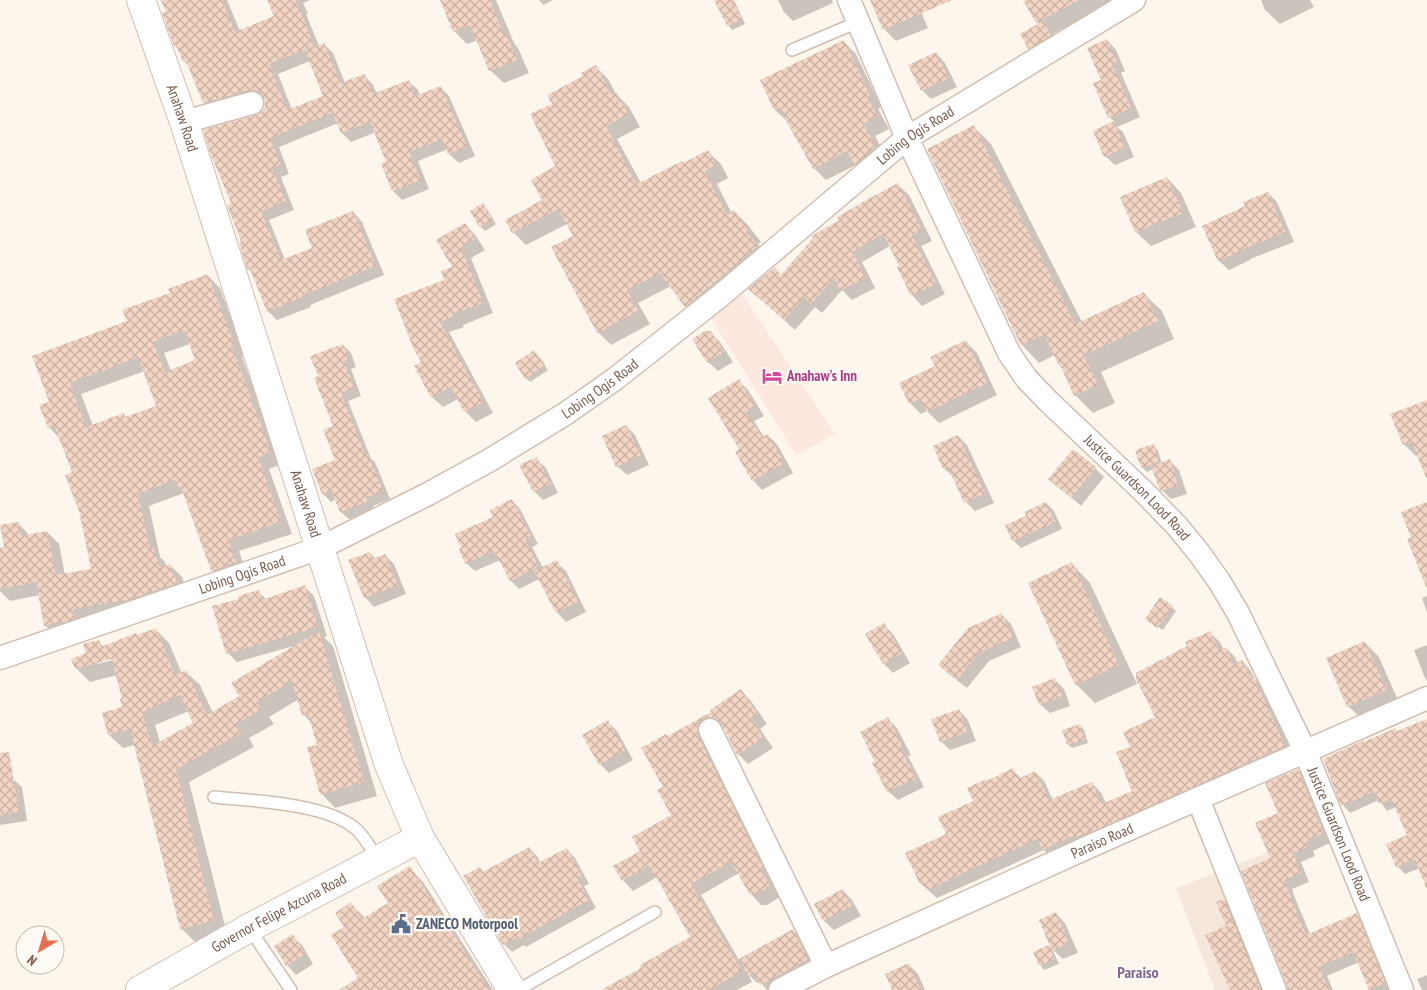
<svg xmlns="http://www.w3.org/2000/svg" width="1427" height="990" font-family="'PT Sans Narrow',sans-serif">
<defs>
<pattern id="building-cross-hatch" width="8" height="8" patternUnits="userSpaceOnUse" patternTransform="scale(1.25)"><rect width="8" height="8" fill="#f3d5c3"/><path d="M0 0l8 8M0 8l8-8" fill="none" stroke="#cab0a1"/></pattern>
</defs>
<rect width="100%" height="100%" fill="#fdf6ec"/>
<path fill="#f5e8da" d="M1272,851L1324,990H1215L1176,888Z"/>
<path fill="#fde8e0" d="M741,292L835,434L796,455L711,318Z"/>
<g fill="#0003" fill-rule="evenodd">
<path d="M163,0H227L240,31L275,17L269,0H310L303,3L308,14H306L319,46L324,44L333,53L345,83L364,75L373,85L377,94L408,81L418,90L420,95L440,87L449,96L475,156L459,163L449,154L448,149L418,161L429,189L402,200L393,191L388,163L376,132L351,142L342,133L338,123L279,147L289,174L281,177L294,210L269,220L285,260L314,249L353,212L362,222L384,275L310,305L311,307L277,320L268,311L252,273L249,269L232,204L262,113L266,107V99H259L214,112L204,102L190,68L184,61L179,49L175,45L168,13ZM310,61L324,97L292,110L278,74Z"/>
<path d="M441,0H496L514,43L518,48L529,73L504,83L490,70L478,40L467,44L454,31Z"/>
<path d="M539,0H553L543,5Z"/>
<path d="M726,0H734L745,24L732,30L728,25Z"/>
<path d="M778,0H832L833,3L793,21L784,12Z"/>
<path d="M871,0H916L928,28L896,41L884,29Z"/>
<path d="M1034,0H1144L1091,13L1053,34L1059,45L1038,58L1029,48L1039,25L1027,4Z"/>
<path d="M1261,0H1310L1314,7L1280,24L1265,10Z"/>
<path d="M1107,40L1116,50L1125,71L1121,73L1140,117L1117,127L1123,132L1134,157L1115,165L1105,156L1095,131L1115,122L1109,117L1102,80Z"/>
<path d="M844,42L856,54L881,107L878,109L889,129L875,136L888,160L868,176L856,165L826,180L814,168L788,122L775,110L762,81Z"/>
<path d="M936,53L945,63L957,87L931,99L922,90Z"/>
<path d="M596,67L608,79L616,94L629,107L640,127L617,139L641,183L683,165L708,152L721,164L728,178L717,184L732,214L734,212L747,224L761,242L758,244L770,260L699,319L686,306L671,286L638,303L650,324L611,345L598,332L553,248L574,236L567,224L526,245L514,233L507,220L543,200L556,167L554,105Z"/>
<path d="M973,126L991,144L1082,322L1144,294L1162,311L1174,339L1101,372L1115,403L1093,413L1075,395L1063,369L1060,366L1055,355L1039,363L1022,345Z"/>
<path d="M1167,178L1181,193L1196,227L1151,246L1136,232L1121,197Z"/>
<path d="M898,185L909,195L932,241L921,246L945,294L922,306L912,295L901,267L890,246L862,262L875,288L852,300L842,290L822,313L815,307L795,330L750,289L781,276Z"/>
<path d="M1268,193L1277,202L1294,242L1250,259V260L1229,270L1219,261L1203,226L1247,206Z"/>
<path d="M483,205L487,209L496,224L485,231L480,226L472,211Z"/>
<path d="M465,224L475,235L485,250L471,258L493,313L463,325L464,327L449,332L493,413L476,422L465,411L458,399L443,407L432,397L423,363L446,281L454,267Z"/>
<path d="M208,276L220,288L245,356L242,357L282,464L269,469L292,534L239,551L247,574L224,582L212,570L184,493L149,506L160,557L165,562L166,566L170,565L182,577L188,595L57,637L45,625L40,595L10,601L0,591V549L5,548L18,523L30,536L47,532L59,544L65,575L92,570L73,473L60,439L49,427L51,402L128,322L171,293ZM190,344L197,361L171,371L164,353ZM145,371L158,406L127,418L124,415L93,426L81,394Z"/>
<path d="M710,332L720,342L733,362L718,371L708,362Z"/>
<path d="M966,342L977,353L997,395L939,423L927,411L921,414L910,403L936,366Z"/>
<path d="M343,345L351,353L356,367L351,369L361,396L348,401L371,459L375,462L390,499L373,506L374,509L349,519L341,512L336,499L331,502L323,494L313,470L337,460L335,426L320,377Z"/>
<path d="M538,356L548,370L530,382L526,378Z"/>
<path d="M739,381L748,390L764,416L754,421L764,437L767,435L777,444L793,473L762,490L753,480L737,452L741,450Z"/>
<path d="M1427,401V471L1418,455L1416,456L1404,444Z"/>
<path d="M626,426L635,435L649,465L627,475L617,466Z"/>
<path d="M958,436L967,445L994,503L975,511L966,502L954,478L944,468Z"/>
<path d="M1153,446L1158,450L1162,464L1170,461L1179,470L1187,494L1171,499L1160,488L1154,469L1147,472L1142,467Z"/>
<path d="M536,459L546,468L558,493L543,500L534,491Z"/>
<path d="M1095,468L1104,477L1081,506L1050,479Z"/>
<path d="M512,501L520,509L538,544L532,547L543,568L556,562L566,571L586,612L566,622L557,612L539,579L519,589L511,581L500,560L475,571L466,563L495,518Z"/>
<path d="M1046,503L1054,511L1062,529L1021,548L1013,540L1028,516Z"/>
<path d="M370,553L376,559L385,555L394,564L406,594L374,607L365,597Z"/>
<path d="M1072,564L1090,583L1137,684L1095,703L1076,684Z"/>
<path d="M305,587L314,596L327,636L324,637L333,646L377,796L335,808L322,794L319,745L312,724L304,715L299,699L269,717L274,724L249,738L254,747L189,782L227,934L195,942L181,928L135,745L123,748L109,735L123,708L124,699L117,675L90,682L76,668L98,641L104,647L138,636L155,629L169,643L182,674L186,672L200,685L213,713L240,697L297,645L237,662L228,653L240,599L258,591L267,600ZM117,656V659L97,664V662ZM189,711L195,724L160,742L155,725Z"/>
<path d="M1427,596V612L1422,598Z"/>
<path d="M1172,607L1176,611L1163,630L1149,621Z"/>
<path d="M1002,615L1011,624L1021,647L989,661L967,688L949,674L940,665Z"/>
<path d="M884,625L893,634L910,663L893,673L884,664Z"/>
<path d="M1210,633L1220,642L1223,649L1226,648L1235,657L1237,663L1242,661L1251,671L1254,678L1262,686L1294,756L1053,859L1044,850L937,898L921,884L948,834L974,802L968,789L1012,770L1021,778L1035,772L1044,781L1053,800L1092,783L1101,793L1106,803L1134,792L1131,747L1157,718L1139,683H1137V674L1189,647Z"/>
<path d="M1365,643L1379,657L1400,705L1363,720L1348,706Z"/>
<path d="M1427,645V681L1425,678L1414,650Z"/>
<path d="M1054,679L1064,689L1070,706L1050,713L1040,704Z"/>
<path d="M741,691L751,701L767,724L760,729L773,748L748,764L738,754L725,728L721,727L714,728L773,879L771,881L780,897L767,905H761L751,894L739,873L701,895L739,960L793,931L801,939L815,967L774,990H767L760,982L757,983L748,974L752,982L737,990H604L643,968L692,937L657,877L633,891L623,880L642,851L673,815L664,787L669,738L713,712Z"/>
<path d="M959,710L968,720L976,741L950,750L941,741Z"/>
<path d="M888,719L897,728L911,755L908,756L924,787L898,800L888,791L877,762Z"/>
<path d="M1427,720V874L1420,868L1405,874L1397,866L1388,845L1408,836L1396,807L1387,811L1379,800L1350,813L1343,805L1363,743L1395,729L1398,732Z"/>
<path d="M607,721L617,731L633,760L609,773L600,764Z"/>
<path d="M1080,725L1084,730L1088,743L1072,748L1068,744Z"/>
<path d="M1298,770L1307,779L1332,842L1313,851L1315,856L1301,862L1309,882L1292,889L1295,898L1310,934L1356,915L1365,924L1392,990H1371L1359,962L1327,976L1333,990H1289L1272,859L1280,814Z"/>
<path d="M12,778L22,787L27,821L0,825V780Z"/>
<path d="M529,849L537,856L541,864L567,850L575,858L589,884L584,886L596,908L526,947L524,945L512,952L504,944L480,868L484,873Z"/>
<path d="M409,868L423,882L493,990H341L360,978L346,927L351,904L366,919L390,903Z"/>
<path d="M843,891L852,900L861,916L834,930L824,921L816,905Z"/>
<path d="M1224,900L1233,909L1265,990H1231L1228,927Z"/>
<path d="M1056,914L1065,923L1078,953L1063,959L1053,950Z"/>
<path d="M292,936L302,945L313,964L296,975L287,965Z"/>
<path d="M1049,947L1053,951L1059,964L1044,970L1040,965Z"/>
<path d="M909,965L918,974L925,990H893Z"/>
<path d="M1427,975V990H1422L1417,979Z"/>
</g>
<g fill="url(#building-cross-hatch)" fill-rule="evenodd">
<path d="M161,0H222L235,32L274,16L267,0H296L314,46L269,64L287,110L323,96L305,51L324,43L341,83L364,74L373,94L409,80L415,96L441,86L467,147L448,154L442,139L409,152L421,180L392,191L381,164L386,162L370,122L341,133L332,113L270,138L281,164L272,168L286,201L261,211L281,260L312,248L305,230L353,211L376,266L301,296L302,297L267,312L250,269L247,270L239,242L241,241L227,205L231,203L210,153L203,130L256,115L261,112L265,107L264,99L261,93L255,90H249L203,103L186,61L183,62L176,45L174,46L162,13L166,12Z"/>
<path d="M440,0H490L503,34L506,33L517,60L489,71L470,25L453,32Z"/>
<path d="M714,0H733L742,19L727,26Z"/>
<path d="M870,0H952L883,30Z"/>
<path d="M1023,0H1079L1036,23Z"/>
<path d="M1043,21L1051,35L1028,49L1020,34Z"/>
<path d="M1107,39L1117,62L1112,64L1131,108L1108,118L1093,83L1101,80L1087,48Z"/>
<path d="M844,40L870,95L867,97L878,116L863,124L876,147L854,165L847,151L813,169L779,108L774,110L760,80Z"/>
<path d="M936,52L949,78L921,91L908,65Z"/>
<path d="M596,65L612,95L617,93L628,114L606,126L635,182L638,180L639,183L682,161L683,163L708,150L716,165L705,171L727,215L734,210L749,229L746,231L758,246L685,307L660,273L627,290L638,311L597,333L551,247L573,236L558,209L512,233L505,220L542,200L531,180L555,166L530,114L552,104L547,95L583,76L581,73Z"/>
<path d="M1114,121L1125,148L1104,157L1093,131Z"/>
<path d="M974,125L1075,324L1144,292L1158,321L1084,355L1098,385L1074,396L1060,365L1059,366L1044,334L1021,346L927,149Z"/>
<path d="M1167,177L1183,213L1135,232L1120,197Z"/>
<path d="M898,183L922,230L912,235L936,284L911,296L897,267L899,266L883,234L852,252L866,277L840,291L834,278L811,304L804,297L784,320L748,289L775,267L781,275L813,238L812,236L839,220L837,217L870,198Z"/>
<path d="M1268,192L1285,232L1241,250L1242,251L1218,261L1202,226L1245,206L1243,202Z"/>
<path d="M483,203L493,220L479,227L470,211Z"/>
<path d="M465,223L475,239L461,247L483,303L453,314L454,316L440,322L483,402L464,412L451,387L431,398L414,366L421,362L414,350L394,299L444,280L441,271L452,267L436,240Z"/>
<path d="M208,274L234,344L231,345L271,452L258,457L281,522L228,540L236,562L211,571L181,487L179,488L175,480L138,494L150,549L153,548L160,567L170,564L177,583L125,601V600L73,609L75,618L61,623L60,622L44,626L36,582L0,589V548L4,547L0,525L18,522L21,536L47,531L56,575L91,569L79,511L65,475L72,472L54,425L48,428L39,405L49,402L32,356L127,321L122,310L170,293L168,289ZM184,330L195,360L165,372L153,342ZM138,357L156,406L125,417L124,413L86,427L70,383Z"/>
<path d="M705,331H711L724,352L707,363L692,339Z"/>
<path d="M966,340L987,383L927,412L920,399L909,404L899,383L935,366L930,357Z"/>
<path d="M343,344L349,359L344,361L354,388L341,393L365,454L367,453L383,491L366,498L367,502L340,512L331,491L322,494L312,469L335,460L323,430L333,426L314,378L318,376L310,356Z"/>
<path d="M534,350L545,365L525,379L515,363Z"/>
<path d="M739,379L755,406L746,412L762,437L768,434L784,463L752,481L735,452L739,449L708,398Z"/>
<path d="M1427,400V477L1426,478L1412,442L1403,445L1390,414Z"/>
<path d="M626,425L641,455L616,467L602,436Z"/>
<path d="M958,435L985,494L964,503L948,467L943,469L933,446Z"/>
<path d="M1154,444L1159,462L1141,468L1135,450Z"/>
<path d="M1073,449L1096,467L1071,498L1048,479Z"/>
<path d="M537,457L550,484L533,492L519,465Z"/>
<path d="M1170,459L1178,485L1161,491L1159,488L1151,466Z"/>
<path d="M512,499L531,536L525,539L539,567L510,581L494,551L465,564L459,549L461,548L455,534L493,517L490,510Z"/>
<path d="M1046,502L1055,522L1012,541L1005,525L1026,516L1024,512Z"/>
<path d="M1427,502V587H1426L1407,539L1411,538L1401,512Z"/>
<path d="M370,552L373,559L385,554L398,585L364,598L348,560Z"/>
<path d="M557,560L578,602L556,613L534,571Z"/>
<path d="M1072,562L1119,665L1075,685L1028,583Z"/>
<path d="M305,585L318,627L226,654L212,606L239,599L238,596L259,590L262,600Z"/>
<path d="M1160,597L1173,606L1157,628L1145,619Z"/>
<path d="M1002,613L1013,638L979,652L957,680L938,665L968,628Z"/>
<path d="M884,623L902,653L883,664L865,634Z"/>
<path d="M156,628L175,675L186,670L207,715L239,696L231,683L319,631L364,782L320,795L307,747L317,745L308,714L302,716L292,681L257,702L261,710L236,724L241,733L176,769L214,921L180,929L130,729L108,735L102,713L122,707L120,699L122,698L111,659L75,669L71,659L86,653L83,644L99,640L101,647L136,633L137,635ZM180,695L193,723L152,746L142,712Z"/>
<path d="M1211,631L1218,650L1226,647L1233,664L1242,660L1250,676L1253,675L1285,746L1084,835L1083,834L1074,838L1073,836L1042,850L1037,839L927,890L923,883L920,884L905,853L946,834L938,817L973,801L967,788L986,779L987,781L1013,768L1018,779L1035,771L1049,800L1092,782L1102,804L1132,791L1116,752L1130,747L1123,732L1155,717L1136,679V673L1187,646L1185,642Z"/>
<path d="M1365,641L1386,690L1347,707L1326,658Z"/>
<path d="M1055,678L1062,696L1039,705L1032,687Z"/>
<path d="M741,689L757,713L751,718L763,738L737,755L722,724L717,719L710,717L704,718L699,723L697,730L698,736L764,869L761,870L770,886L756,895H750L731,862L691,884L742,971L709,990H601L641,968L640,965L690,937L655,875L654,876L649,866L622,881L613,866L640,851L632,837L671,815L657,790L663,787L641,748L666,734L668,736L711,712L710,710Z"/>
<path d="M959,709L967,732L940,742L931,719Z"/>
<path d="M888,717L902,745L900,747L916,778L887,792L872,763L875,762L860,732Z"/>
<path d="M1427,719V888H1426L1415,859L1396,867L1386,844L1407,835L1391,799L1379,804L1374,792L1341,806L1323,759L1362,741L1363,742L1396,728L1397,731Z"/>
<path d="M608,720L625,750L599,765L582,735Z"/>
<path d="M1080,724L1085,739L1067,745L1062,730Z"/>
<path d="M9,752L19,812L0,815V753Z"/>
<path d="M1298,769L1324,833L1305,842L1307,847L1293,853L1301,873L1284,880L1306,935L1357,913L1385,983L1369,990L1353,952L1319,967L1329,990H1288L1287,985L1241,871L1270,858L1255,823L1278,813L1265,783Z"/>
<path d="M529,847L538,863L567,848L582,876L577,878L589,900L517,940L516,938L503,945L463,876L480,867L483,872Z"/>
<path d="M410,866L489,990H339L358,978L331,935L344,927L335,913L351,902L362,919L388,903L377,886Z"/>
<path d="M843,889L852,906L823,921L814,904Z"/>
<path d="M1224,899L1261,990H1230L1205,935L1226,926L1216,902Z"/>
<path d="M1056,912L1069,943L1052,951L1039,920Z"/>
<path d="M793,929L808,959L760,985L753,973L748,976L739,959Z"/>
<path d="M293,934L305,954L286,966L274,946Z"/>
<path d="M1049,945L1055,959L1039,966L1033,952Z"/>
<path d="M909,963L921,990H892L885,974Z"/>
</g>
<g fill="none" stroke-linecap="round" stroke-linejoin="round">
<defs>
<g id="service">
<path d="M792,50L858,22"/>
<path d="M214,797C253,801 326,803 356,829C365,837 371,850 379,860"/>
<path d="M249,928L291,990"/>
<path d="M518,990L655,912"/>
</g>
<g id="minor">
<path id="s1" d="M849,0L907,138L1009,353L1026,378L1048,401L1143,491L1177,526L1199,553L1219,581L1238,613L1305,751L1402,990"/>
<path d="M184,122L252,103"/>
<path id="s2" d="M0,658L320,548L428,494L490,460L565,414L615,379L720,296L907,138L1134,0"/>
<path d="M710,730L826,966"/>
<path d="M1198,799L1275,990"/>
<path id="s3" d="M780,990L826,966L1095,844L1427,698"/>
</g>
<g id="tertiary">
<path id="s4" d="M141,0L184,122L389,765L420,838L512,990"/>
<path id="s5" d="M140,990L249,928L420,838"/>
</g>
</defs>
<use href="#service" stroke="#d1beb0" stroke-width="14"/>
<use href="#minor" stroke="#d1beb0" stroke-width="25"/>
<use href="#tertiary" stroke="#d1beb0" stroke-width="30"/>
<use href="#service" stroke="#fff" stroke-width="11"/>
<use href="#minor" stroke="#fff" stroke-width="22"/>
<use href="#tertiary" stroke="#fff" stroke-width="28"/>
</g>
<defs>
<symbol id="hotel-bare" viewBox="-9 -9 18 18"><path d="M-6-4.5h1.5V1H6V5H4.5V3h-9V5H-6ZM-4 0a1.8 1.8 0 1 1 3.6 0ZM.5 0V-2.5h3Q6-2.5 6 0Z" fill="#d1479c" stroke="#fffaf3" stroke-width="2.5" paint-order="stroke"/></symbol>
<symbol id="civic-bare" viewBox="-9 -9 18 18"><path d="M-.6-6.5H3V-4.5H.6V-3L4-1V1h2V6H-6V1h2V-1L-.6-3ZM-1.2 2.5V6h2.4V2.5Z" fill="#5c6f8a" stroke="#fffaf3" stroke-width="2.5" paint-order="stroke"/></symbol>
</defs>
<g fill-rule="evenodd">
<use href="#hotel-bare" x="758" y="362" width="28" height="28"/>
<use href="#civic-bare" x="387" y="910" width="28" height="28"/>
</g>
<g text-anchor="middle" stroke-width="5" stroke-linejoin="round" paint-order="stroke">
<g font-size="15" fill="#7a5c4d" stroke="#fffaf3">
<text dy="5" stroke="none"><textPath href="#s4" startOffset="125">Anahaw Road</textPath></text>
<text dy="5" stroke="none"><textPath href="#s2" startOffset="1066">Lobing Ogis Road</textPath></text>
<text dy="5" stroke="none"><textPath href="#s2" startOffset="661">Lobing Ogis Road</textPath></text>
<text dy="5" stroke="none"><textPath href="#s1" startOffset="574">Justice Guardson Lood Road</textPath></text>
<text dy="5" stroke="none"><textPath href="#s4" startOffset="530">Anahaw Road</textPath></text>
<text dy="5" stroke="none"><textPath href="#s2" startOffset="256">Lobing Ogis Road</textPath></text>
<text dy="5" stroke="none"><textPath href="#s1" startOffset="979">Justice Guardson Lood Road</textPath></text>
<text dy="5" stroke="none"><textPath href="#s3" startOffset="355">Paraiso Road</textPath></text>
<text dy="5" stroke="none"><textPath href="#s5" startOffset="159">Governor Felipe Azcuna Road</textPath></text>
</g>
<g font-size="15" font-weight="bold" fill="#b23c85" stroke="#fffaf3" text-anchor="start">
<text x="787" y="381">Anahaw's Inn</text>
</g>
<g font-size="15" font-weight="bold" fill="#4e5e75" stroke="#fffaf3" text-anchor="start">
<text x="416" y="929">ZANECO Motorpool</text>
</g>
<g font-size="16" font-weight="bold" fill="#846695" stroke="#fffaf3">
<text x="1138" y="978">Paraiso</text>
</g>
</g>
<g transform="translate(40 950) rotate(218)"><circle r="24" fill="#fffaf3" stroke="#cabbb1"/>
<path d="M0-4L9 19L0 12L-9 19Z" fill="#e76f51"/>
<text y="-8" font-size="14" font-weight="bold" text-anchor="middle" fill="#7a5c4d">N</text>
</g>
</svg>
